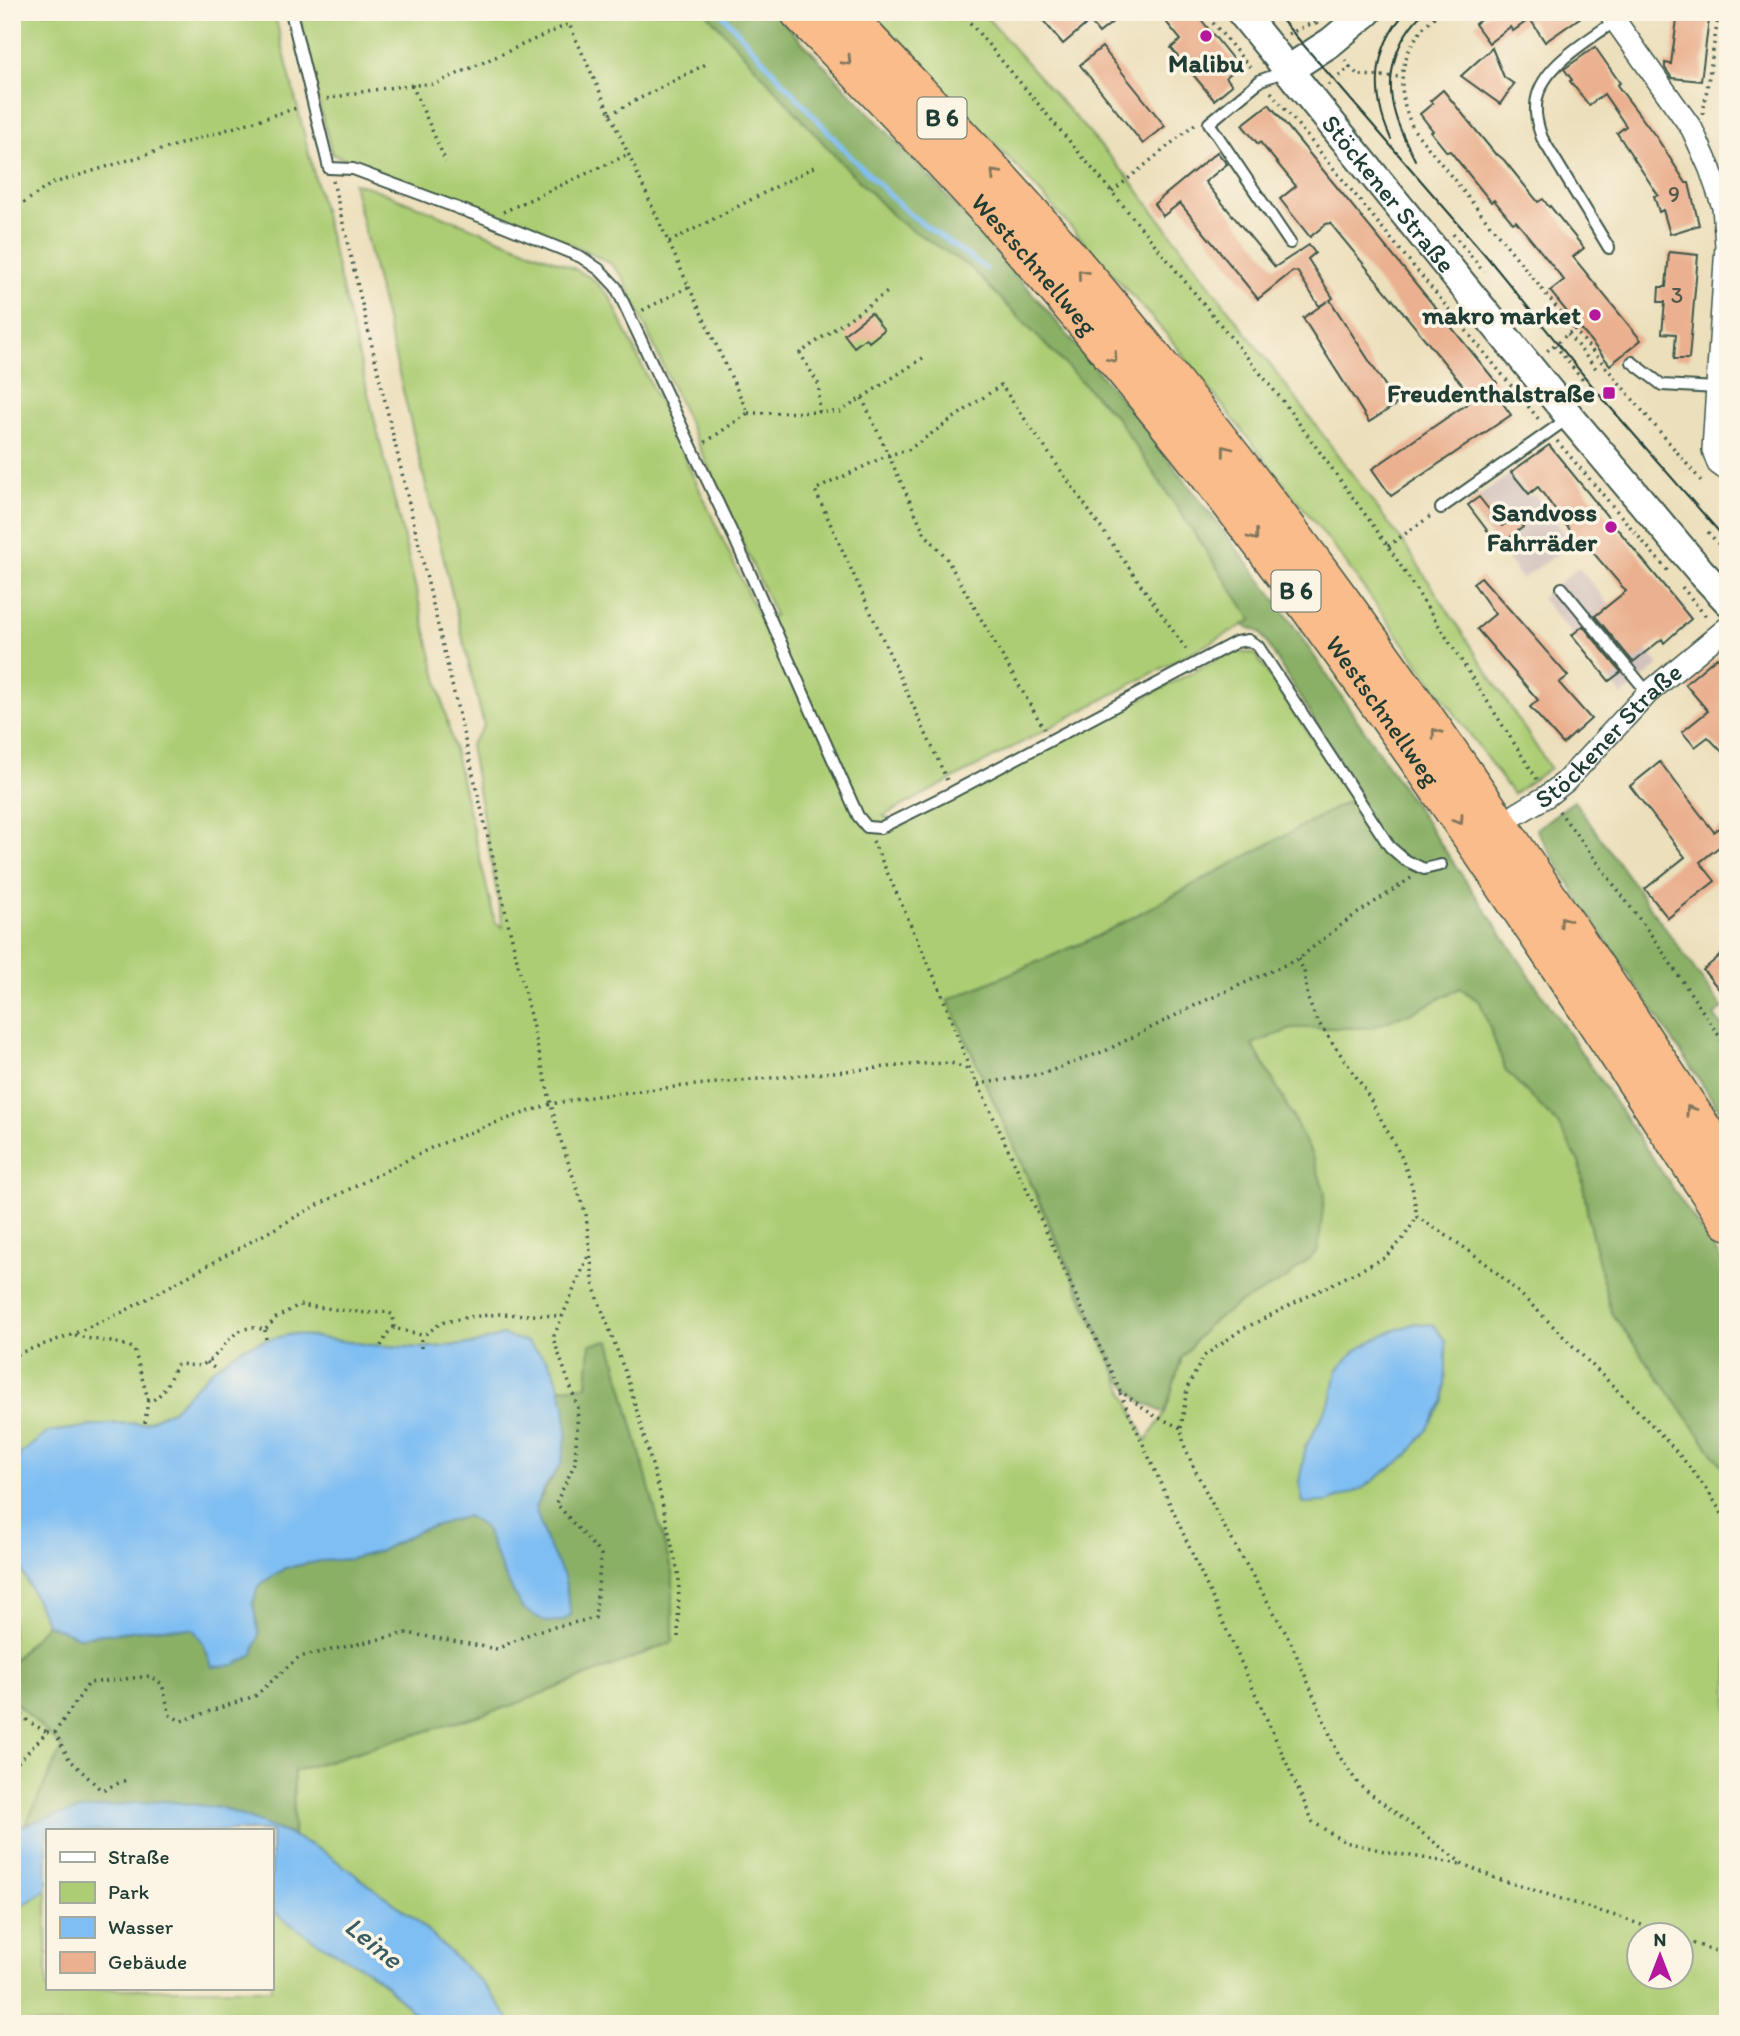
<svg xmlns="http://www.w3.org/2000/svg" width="1740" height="2036" font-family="Itim,sans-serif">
<rect width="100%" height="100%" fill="#fcf5e5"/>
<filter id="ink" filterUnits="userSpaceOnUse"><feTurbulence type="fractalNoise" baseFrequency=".0143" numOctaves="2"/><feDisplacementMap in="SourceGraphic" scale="14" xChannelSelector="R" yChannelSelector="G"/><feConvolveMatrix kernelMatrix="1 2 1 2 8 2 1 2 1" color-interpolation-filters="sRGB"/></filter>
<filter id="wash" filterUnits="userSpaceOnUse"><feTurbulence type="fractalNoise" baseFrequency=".00686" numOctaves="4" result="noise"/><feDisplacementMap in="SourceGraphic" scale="28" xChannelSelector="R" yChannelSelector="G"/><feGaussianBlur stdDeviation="1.57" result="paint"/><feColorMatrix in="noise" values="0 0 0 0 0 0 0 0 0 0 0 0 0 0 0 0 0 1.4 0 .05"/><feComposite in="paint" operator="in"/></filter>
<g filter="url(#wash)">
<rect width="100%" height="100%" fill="#ecdfbc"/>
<g fill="#d0c0bc">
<path d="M1510,474L1529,497L1534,494L1573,543L1522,579L1467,505Z"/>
<path d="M1578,567L1659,665L1622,696L1541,598Z"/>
</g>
<g fill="#adcd75" stroke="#668554" stroke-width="2" fill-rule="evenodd">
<path d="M12,12H274L402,531L495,922L503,927L470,745L484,726L353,183L372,188L571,267L593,279L610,297L761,622L775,615L623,277L610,263L582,249L332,154L315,88L299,12H706L836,157L897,220L971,268L1117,418L1253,620L883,816L900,825L1233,651L1255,654L1353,799L1094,938L948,1000L1146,1441L1165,1413L1182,1357L1207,1326L1235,1306L1325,1192C1307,1139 1280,1092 1252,1044L1294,1028H1370L1417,1010L1460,988L1480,1002L1506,1071L1558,1124L1580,1164L1589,1223L1611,1312L1728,1474V2024H513L489,1990L414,1918L326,1853L293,1836L294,1771L513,1705L672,1642L673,1577L610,1341L590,1345L587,1386L559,1388L554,1370L545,1358L527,1342L502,1335L475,1344L421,1348L266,1340L242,1348L214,1368L172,1410L145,1423L108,1424L20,1454L12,1482V907L17,879L12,835ZM1446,1371L1306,1446L1332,1397ZM1638,1934H1680V1976H1638Z"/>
<path d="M869,12H982L1127,176L1291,392L1407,548L1550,768L1513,794L1337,551L1167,335L1019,169Z"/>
<path d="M12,1536L22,1571L47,1624L12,1662Z"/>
<path d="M12,1699L62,1747L26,1824L12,1830Z"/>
<path d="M47,1889V1989H271V1910L368,1971L388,1987L425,2024H12V1915L19,1908Z"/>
</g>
<g fill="#8ab066" stroke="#54764d" stroke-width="2">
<path d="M706,12H774L937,185L1040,302L1140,422L1279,604L1728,1270V1474L1611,1312L1589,1223L1580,1164L1558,1124L1506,1071L1480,1002L1460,988L1417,1010L1370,1028H1294L1252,1044L1277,1087L1311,1153L1325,1192L1318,1251L1286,1279L1235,1306L1207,1326L1182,1357L1165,1413L1143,1403L1120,1379L948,1000L1094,938L1360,795L1260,632L1243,625L1252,620L1117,418L971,268L897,220L836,157Z"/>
<path d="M1574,801L1723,1009L1714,1015L1728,1035V1123L1581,903L1536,829Z"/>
<path d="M610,1341L673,1577V1642L513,1705L294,1771L293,1836L222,1808L132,1803L57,1815L26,1824L62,1747L12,1699V1662L47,1624L79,1637L158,1628L194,1629L203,1643L212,1667L259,1634L253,1604L258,1586L285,1568L321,1561L350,1559L380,1551L420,1530L467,1516L484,1527L504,1574L522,1608L571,1615L564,1577L546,1541L535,1507L561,1464L567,1433L565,1405L559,1388L587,1386L590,1344Z"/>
</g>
<g fill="#7fbef3" stroke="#4f7e94" stroke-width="2">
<path d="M1415,1323L1434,1325L1446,1342V1371L1444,1400L1427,1430L1407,1456L1360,1490L1327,1502L1303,1503L1299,1482L1306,1446L1332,1397L1337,1370L1357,1350L1387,1333Z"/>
<path d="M293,1334L370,1345L421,1348L475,1344L502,1335L527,1342L545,1358L554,1370L565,1405L567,1433L561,1465L546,1485L535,1507L546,1541L564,1576L571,1615L562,1621L546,1622L522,1608L504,1574L484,1527L467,1516L420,1530L380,1551L350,1559L321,1561L285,1568L258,1586L253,1604L259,1634L253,1654L235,1665L212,1667L203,1643L193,1629L158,1628L79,1637L47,1624L22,1571L12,1536V1482L20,1454L48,1432L108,1424L145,1423L172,1410L214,1368L242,1348L266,1340Z"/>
<path d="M165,1801L222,1808L293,1836L326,1853L414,1918L489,1990L513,2024H425L388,1987L368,1971L309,1937L271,1910V1831H47V1889L19,1908L12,1915V1830C60,1810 114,1804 165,1801Z"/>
</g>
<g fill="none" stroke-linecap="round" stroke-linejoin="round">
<path stroke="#7fbef3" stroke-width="5" d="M720,12L851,157L908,213L986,269"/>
</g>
<g id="blocks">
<g fill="#eab08f">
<path d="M1036,12H1081L1089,22L1063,44Z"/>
<path d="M1100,12H1125L1099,33L1089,21Z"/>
<path d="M1158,12H1195L1239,67L1226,77L1232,85L1214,100L1171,48L1181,40Z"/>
<path d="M1491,12H1588L1545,42L1530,19L1513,31L1510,27L1489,43L1475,24Z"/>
<path d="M1678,12H1710L1701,81L1672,78L1665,68V63L1671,64Z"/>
<path d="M1102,47L1165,126L1143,144L1080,65Z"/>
<path d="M1595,47L1620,83L1617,85L1657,138L1686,183H1689L1699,225L1670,234L1663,210L1659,212L1654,196L1658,195L1617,133L1626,126L1604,94L1589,105L1570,81L1572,80L1564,69Z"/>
<path d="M1492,48L1504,77L1514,84L1500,104L1461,76Z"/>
<path d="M1443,90L1496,155L1497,154L1504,160L1538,202L1543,199L1549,207L1550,206L1584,248L1573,257L1641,340L1610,365L1550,291L1564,280L1516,221L1513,223L1494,200L1491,202L1450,151L1447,152L1431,132L1433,131L1420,114L1433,103L1430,101Z"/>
<path d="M1269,104L1497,383L1492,388L1511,415L1391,496L1372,469L1474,399L1330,223L1326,224L1310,237L1280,199L1296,186L1260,142L1258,144L1242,125Z"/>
<path d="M1217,152L1227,164L1205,182L1275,267L1309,245L1315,253L1308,259L1333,298L1330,300L1397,404L1369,422L1303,318L1328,301L1319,306L1297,271L1295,272L1293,271L1258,299L1180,203L1163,216L1154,204Z"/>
<path d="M1669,252L1698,255L1689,359H1674L1676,334L1662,333L1665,302H1658L1659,287H1666Z"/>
<path d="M871,313L884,330L869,342L866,338L854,347L844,334Z"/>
<path d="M1549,445L1691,619L1664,643L1662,639L1633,662L1595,616L1626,591L1579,536L1576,538L1538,487L1529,494L1511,472Z"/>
<path d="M1479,497L1502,526L1515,516L1523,527L1499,546L1468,505Z"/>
<path d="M1481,577L1568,676L1559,683L1591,719L1563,744L1530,707L1538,700L1477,629L1495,614L1473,583Z"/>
<path d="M1583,626L1621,672L1609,681L1572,635Z"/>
<path d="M1717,657L1728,670V758L1708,737L1695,747L1682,732L1708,711L1685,684Z"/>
<path d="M1660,762L1714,832L1728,822V840L1700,862L1715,881L1668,918L1645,889L1685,857L1630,786Z"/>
<path d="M1728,949V1000L1703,970Z"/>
</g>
</g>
</g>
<g filter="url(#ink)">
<use href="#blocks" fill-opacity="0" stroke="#3e5548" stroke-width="2"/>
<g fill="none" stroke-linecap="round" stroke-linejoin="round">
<defs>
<g id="service">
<path d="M291,12L329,168L353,169L487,219L581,257L600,270L616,287L734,537L858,816L867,827L880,828L953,792L1236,642L1248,640L1258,646L1390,847L1405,860L1424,869L1441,865"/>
<path d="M1286,71L1261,80L1209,123L1290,243"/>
<path d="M1609,248L1542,138C1538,127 1535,117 1536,106C1537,68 1588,41 1615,21"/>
<path d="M1632,362L1662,385L1717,388"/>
<path d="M1441,508L1570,417"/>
<path d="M1562,588L1648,693"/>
</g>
<g id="minor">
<path d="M1609,12L1692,129L1710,169L1723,207L1726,245L1713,450L1718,464L1728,471"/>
<path id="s1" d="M1517,814L1547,796L1565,782L1648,693L1728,627"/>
</g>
<g id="tertiary">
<path id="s2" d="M1241,12L1570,417L1701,572L1728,601"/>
<path d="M1288,70L1331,42L1367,12"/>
</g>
<g id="trunk">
<path id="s3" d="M799,12C862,76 924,140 985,207C1038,265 1089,327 1139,388C1354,651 1541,938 1728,1221"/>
<path d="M842,12C897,71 954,128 1008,188C1062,247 1114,309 1165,372C1370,623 1549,896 1728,1167"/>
</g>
</defs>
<use href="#service" stroke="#3e5548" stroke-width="14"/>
<use href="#minor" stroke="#3e5548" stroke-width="24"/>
<use href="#tertiary" stroke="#3e5548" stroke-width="32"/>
<use href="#trunk" stroke="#3e5548" stroke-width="40"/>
<g stroke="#3e5548" stroke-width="3.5" stroke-dasharray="2 5" stroke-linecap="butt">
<path d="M961,12L1112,192L1282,400L1388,546L1537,779"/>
<path d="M1204,12L1252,70"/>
<path d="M1308,12L1318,26"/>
<path d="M1440,12C1400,44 1392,86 1414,130L1574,329L1547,351"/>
<path d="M1288,34L1317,21"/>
<path d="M1350,67L1358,75L1402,77"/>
<path d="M412,85L446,162"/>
<path d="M1328,85L1350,67L1345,60"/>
<path d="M1271,92L1541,422"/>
<path d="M327,99C363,91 398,85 435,84L569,24L689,287L641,311"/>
<path d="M610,114L708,63"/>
<path d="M1703,114L1719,12"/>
<path d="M333,181L551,1104L558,1132L586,1215L594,1288L628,1380L660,1493L679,1577L678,1640"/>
<path d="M1112,192L1195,124"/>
<path d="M12,211L51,184L300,107"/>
<path d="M503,212L629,154"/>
<path d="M1453,234L1484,272"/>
<path d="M669,242L816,166"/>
<path d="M689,287L748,413L703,444"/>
<path d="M1574,329L1702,482"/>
<path d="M1568,334L1598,371"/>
<path d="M1555,345L1585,383"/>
<path d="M862,398L925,534L945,556L1044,729"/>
<path d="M819,412V385L800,353L889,291"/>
<path d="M748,413L840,412L926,356"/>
<path d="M1557,441L1668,571"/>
<path d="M1724,519L1728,524"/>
<path d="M1708,532L1728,555"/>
<path d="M1388,546L1432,515"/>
<path d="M1682,587L1708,619"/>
<path d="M947,780L815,490L888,455L908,450L1001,385L1188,652"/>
<path d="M1559,811L1652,936L1728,1049"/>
<path d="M873,841L941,992L970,1070L978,1084L1120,1391L1153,1415L1181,1428L1184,1445L1194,1468L1221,1521L1291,1642L1339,1756L1359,1785L1463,1864L1495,1878L1622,1918L1667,1934"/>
<path d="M1298,959L1304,971L1308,999L1316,1019L1364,1088L1401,1156L1412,1185L1417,1217C1444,1234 1472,1251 1496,1272C1535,1306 1571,1345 1608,1381C1650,1423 1701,1471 1728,1525"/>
<path d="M978,1084L1042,1074L1107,1050L1200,1003L1298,959L1349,919L1411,878"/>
<path d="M265,1330L266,1340"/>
<path d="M75,1335C92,1341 122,1341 134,1349L148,1399L151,1401C165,1394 169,1379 176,1365C186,1362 195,1369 204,1364C227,1352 231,1319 265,1330L276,1318L299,1305L367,1313L388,1312L393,1315L394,1328L421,1335L427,1333L441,1323L468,1317L500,1314L562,1316"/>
<path d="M381,1346L388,1333L394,1328"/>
<path d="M421,1348V1335"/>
<path d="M12,1359L17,1354L73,1334L123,1312L312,1208L433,1147L492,1124L551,1104L597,1096L664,1088L919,1064L951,1063L970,1070"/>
<path d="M207,1362L214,1368"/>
<path d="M1120,1393L1313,1822L1345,1842L1393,1853L1460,1864"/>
<path d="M145,1423L148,1399"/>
<path d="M1181,1428L1187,1388L1204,1356L1241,1330L1384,1258L1402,1240L1417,1217"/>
<path d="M12,1704L29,1722L47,1732"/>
<path d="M55,1732L69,1759L99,1788L105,1789L126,1780"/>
<path d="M12,1766L15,1765L47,1732H55L89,1683L150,1676L162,1684L170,1715L181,1721L255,1696L299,1657L407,1633L497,1649L536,1631L595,1618L601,1555L556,1503L575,1463L578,1408L553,1338L589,1254"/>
<path d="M1680,1939L1728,1955"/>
</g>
<use href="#service" stroke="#fff" stroke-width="10"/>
<use href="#minor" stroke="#fff" stroke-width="21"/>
<use href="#tertiary" stroke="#fff" stroke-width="28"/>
<use href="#trunk" stroke="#f9bc8a" stroke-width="37"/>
<g stroke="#1f3d34" stroke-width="2">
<path d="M1275,12L1487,257L1603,399L1728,542"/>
<path d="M1391,139C1371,96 1372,48 1406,12"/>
<path d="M1415,160C1408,145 1399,130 1395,114C1384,77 1396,38 1424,12"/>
</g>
</g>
<defs><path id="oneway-chevron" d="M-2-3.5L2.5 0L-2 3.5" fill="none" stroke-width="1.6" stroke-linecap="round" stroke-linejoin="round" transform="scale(1.75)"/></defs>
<g stroke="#81765b">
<use href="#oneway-chevron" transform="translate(847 61) rotate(46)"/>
<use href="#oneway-chevron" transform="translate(995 174) rotate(-134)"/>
<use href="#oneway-chevron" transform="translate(1082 274) rotate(-130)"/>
<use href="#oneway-chevron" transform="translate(1113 358) rotate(50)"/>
<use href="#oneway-chevron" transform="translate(1226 450) rotate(-128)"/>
<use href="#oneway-chevron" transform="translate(1254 536) rotate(52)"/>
<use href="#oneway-chevron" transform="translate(1436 733) rotate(-125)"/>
<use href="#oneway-chevron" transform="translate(1459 820) rotate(56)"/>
<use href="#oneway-chevron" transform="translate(1564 921) rotate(-124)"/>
<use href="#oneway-chevron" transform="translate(1690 1110) rotate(-124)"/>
</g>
</g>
<g fill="#b5179e" stroke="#fcf5e5" stroke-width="2.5">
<circle cx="1206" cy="36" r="7"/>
<circle cx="1595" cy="315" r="7"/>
<rect x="1602" y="386" width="14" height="14" rx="3.5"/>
<circle cx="1611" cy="527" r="7"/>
</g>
<g text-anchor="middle" stroke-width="7" stroke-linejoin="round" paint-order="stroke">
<g font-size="23" fill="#525a4b">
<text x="1674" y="202">9</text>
<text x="1677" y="303">3</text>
</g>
<g fill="#fcf5e5" stroke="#617469" stroke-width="2">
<rect x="917.5" y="97.5" width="49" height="41" rx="5"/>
<rect x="1271.5" y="570.5" width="49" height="41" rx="5"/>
</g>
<g font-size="24" font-weight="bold" fill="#1f3d34">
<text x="942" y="126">B 6</text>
<text x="1296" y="599">B 6</text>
</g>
<g font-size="26" font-weight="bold" fill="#1f3d34" stroke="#fcf5e5" text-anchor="end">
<text x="1206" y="72" text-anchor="middle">Malibu</text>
<text x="1581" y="324">makro market</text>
<text x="1595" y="402">Freudenthalstraße</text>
<text x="1597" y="521">Sandvoss<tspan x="1597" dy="30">Fahrräder</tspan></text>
</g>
<g font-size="26" fill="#1f3d34" stroke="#fcf5e5">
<text dy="9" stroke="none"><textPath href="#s2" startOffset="234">Stöckener Straße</textPath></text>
<text dy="9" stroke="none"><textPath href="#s3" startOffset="345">Westschnellweg</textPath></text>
<text dy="9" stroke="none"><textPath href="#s3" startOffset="912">Westschnellweg</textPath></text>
<text dy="9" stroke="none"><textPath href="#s1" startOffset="121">Stöckener Straße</textPath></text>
</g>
<g font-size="28" font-style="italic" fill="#375d64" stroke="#fcf5e5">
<text transform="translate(374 1942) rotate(39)" y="10">Leine</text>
</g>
</g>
<rect width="1740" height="2036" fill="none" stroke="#fcf5e5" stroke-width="42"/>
<rect x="46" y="1829" width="228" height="161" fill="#fcf5e5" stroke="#a4ab9e" stroke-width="2"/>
<rect x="60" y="1852" width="35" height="10" fill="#ffffff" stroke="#a4ab9e" stroke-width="2"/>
<text x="108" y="1864" font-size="21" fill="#1f3d34">Straße</text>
<rect x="60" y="1882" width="35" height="21" fill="#adcd75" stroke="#a4ab9e" stroke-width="2"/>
<text x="108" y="1899" font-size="21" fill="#1f3d34">Park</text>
<rect x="60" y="1917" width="35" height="21" fill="#7fbef3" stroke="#a4ab9e" stroke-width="2"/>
<text x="108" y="1934" font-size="21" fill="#1f3d34">Wasser</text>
<rect x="60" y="1952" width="35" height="21" fill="#eab08f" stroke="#a4ab9e" stroke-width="2"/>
<text x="108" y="1969" font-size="21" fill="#1f3d34">Gebäude</text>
<g transform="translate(1660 1956)"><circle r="33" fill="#fcf5e5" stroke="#a4ab9e" stroke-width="2"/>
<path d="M0-5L12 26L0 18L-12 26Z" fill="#b5179e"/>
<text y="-10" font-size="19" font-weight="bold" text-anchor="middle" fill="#1f3d34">N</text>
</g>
</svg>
